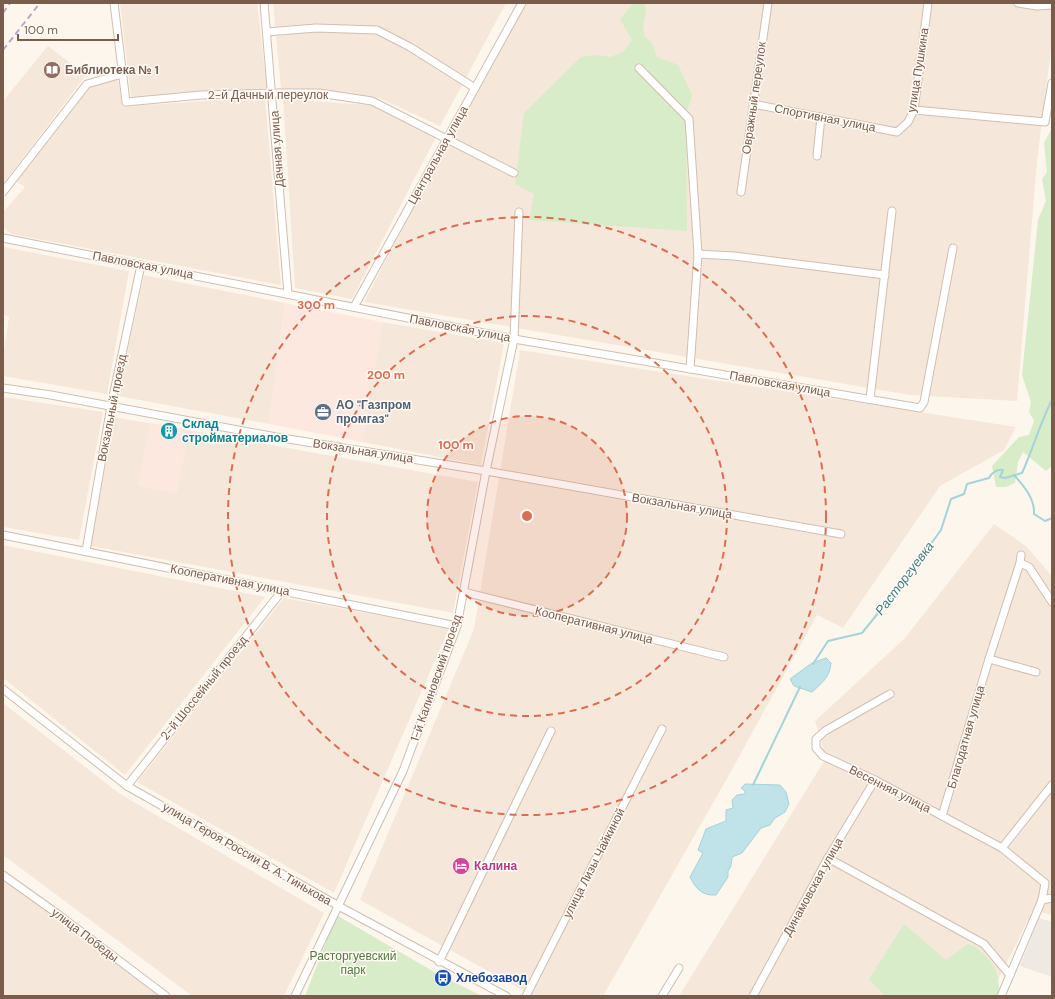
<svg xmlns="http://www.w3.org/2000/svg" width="1055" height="999" font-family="'DM Sans',sans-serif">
<rect width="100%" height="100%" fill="#fdf6ec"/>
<g fill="#f5e8da">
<path d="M120,3H257L267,88L131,97Z"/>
<path d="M273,3H506L440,126L379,98L281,89Z"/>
<path d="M527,3H1052V42L1037,161L1017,401L910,395L364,302L451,136Z"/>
<path d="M48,46L86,75L3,184V101Z"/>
<path d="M117,74L122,104L131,106L265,97L281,285L11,234L3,227V212L25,187L15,181L77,93Z"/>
<path d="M283,99L370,105L436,137L352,299L295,288Z"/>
<path d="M3,247L129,271L107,394L3,376V357L9,317L3,314Z"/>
<path d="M144,275L285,303L269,424L118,396Z"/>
<path d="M382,322L504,343L481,465L362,442Z"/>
<path d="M520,350L1016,427L1004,450L940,486L843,628L817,615L729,775L603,996H533L360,900L474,629Z"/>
<path d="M3,397L103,412L79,540L3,527Z"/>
<path d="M114,417L478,482L453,613L91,546Z"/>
<path d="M994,524L1026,546L1052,576V915L1033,910L990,996H679L826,758L815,721L905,638Z"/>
<path d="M3,545L265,597L125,775L3,678Z"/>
<path d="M284,598L449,628L334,893L137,782Z"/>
<path d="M3,703L120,794L324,913L284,996H192L3,855Z"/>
<path d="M3,874L165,996H3Z"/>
</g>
<g fill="#fde8e0">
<path d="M285,303L382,322L362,442L269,424Z"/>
<path d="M150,423L189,430L177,493L138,486Z"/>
</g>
<path fill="#efe9e4" d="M1039,918L1052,922V977L1020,966Z"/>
<g fill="#d8ecc9">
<path d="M634,3H644L646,11L643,28L645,37L652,43L657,57L678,65L692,95L686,115L687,231L529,220L534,194L515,184L524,113L581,57L596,55L610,57L623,52L632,40L620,19Z"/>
<path d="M1052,128V466L1046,471L1023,452L1018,462L1015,483L1006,487H996L992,466L1019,437L1029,435L1034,421L1029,412L1031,402L1022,375L1038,220L1046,201L1042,179L1047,172L1044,143Z"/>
<path d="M338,916L436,973L482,996H305L335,919Z"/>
<path d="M904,924L946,960L968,944C980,947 993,962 997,974C999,980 999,989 999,996H885L869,979Z"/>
</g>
<g fill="#bfe3e8" stroke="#a5d3da">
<path d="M826,658L831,663C830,677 822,683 812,692L794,686L790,679L812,663Z"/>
<path d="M745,784L780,785L786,792L789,804L785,812L775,818L770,825L761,828L742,853L732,857L731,866L728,871V877L716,895C702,896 696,889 690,877L703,853L698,850L706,829L726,821V810L733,808L732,800L737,795L745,794V791L741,788Z"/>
</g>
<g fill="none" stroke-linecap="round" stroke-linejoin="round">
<g stroke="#a5d3da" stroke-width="2">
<path d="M1014,475C1024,486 1035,499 1034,514L1045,521L1052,518"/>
<path d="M813,664L828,641L862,633L900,586L941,530L951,499L964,494L967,484L989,478C992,473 996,469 1003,470L1000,477L1005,478L1022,473C1033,449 1040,423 1052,400"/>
<path d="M753,785L800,687"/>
</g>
<defs>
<g id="minor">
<path d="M114,3L126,102L201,95L272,93H319L372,101L514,173"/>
<path d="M264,3L288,294"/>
<path d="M1018,3L1037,6L1052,5"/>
<path d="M267,32L316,28L377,30L410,47L475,88"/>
<path d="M639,68L689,119L698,254L690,369"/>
<path d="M753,104L897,132L908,122L914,110L928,3"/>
<path d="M914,110L1045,122L1052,83"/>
<path d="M817,156L821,117"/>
<path d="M3,192L87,84L122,74"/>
<path d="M741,192L768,3"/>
<path d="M3,238L514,339L920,408L924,402L953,248"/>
<path d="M698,254L734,256L885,275"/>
<path d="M354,307L522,3"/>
<path d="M3,388L51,395L276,437L486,471L841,534"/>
<path d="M870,399L892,211"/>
<path d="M3,535L457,626"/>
<path d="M86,551L111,406L141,265"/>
<path d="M1020,563L1029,567L1052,602"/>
<path d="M464,592L724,657"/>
<path d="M989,659L1036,672"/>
<path d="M3,689L127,786L344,909L506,996"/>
<path d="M890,694L825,731L816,739V748L823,756L875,780L1002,848L1045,883L1042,900L1001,996"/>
<path d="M127,786L282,591"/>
<path d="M942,816L989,659L1020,563L1021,555"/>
<path d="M1002,848L1052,785"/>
<path d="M828,858L984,944L1010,975"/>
<path d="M3,875L59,915L166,996"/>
<path d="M1042,900L1052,898"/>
<path d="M439,962L551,731"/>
<path d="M295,996L403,771L457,626L486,471L514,339L519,212"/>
<path d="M526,996L662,729"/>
<path d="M662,996L679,968"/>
<path d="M753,996L828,858L875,780"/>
</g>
</defs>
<use href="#minor" stroke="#d1beb0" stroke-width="9"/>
<use href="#minor" stroke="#fff" stroke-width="7"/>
<g stroke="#b9a8c9" stroke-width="2" stroke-dasharray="6 4" stroke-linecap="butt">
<path d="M3,13L10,3"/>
<path d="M3,50L40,3"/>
</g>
</g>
<circle cx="527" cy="516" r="100" fill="#dc6d51" fill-opacity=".12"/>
<g fill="none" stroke="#dc6d51" stroke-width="2" stroke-dasharray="7 5">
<circle cx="527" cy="516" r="100"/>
<circle cx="527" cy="516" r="200"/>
<circle cx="527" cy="516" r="299"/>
</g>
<defs>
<symbol id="library-disc" viewBox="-11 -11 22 22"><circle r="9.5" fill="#8d6e63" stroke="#fffaf3"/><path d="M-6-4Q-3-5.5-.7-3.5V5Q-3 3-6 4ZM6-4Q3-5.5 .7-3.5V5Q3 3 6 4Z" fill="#fff"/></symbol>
<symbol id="office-disc" viewBox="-11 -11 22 22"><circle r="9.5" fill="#5c6f8a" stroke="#fffaf3"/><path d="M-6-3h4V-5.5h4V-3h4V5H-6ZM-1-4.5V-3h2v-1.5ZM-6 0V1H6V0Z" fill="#fff"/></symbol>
<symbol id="building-disc" viewBox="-11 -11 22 22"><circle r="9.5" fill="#0f9aa8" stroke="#fffaf3"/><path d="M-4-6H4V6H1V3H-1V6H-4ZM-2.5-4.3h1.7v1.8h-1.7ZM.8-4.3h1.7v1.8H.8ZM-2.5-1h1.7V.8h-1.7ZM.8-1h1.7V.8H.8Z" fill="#fff"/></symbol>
<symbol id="hotel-disc" viewBox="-11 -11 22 22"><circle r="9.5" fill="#d1479c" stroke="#fffaf3"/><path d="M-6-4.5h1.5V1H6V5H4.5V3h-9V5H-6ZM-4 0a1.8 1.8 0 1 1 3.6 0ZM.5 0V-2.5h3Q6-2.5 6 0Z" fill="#fff"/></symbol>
<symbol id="bus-disc" viewBox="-11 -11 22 22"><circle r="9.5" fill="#1a4fb4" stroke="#fffaf3"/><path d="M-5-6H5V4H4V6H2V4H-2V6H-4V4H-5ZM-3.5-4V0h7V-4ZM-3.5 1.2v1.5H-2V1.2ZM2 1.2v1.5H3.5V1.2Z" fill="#fff"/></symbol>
</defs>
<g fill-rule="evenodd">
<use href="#library-disc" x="42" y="60" width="20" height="20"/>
<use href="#office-disc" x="313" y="402" width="20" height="20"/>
<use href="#building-disc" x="159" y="421" width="20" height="20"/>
<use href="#hotel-disc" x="451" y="856" width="20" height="20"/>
<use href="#bus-disc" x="433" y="968" width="20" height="20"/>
</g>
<g text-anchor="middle" stroke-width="3" stroke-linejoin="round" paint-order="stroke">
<g font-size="12" font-weight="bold" fill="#785e54" stroke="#fffaf3" text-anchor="start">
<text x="65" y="74">Библиотека № 1</text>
</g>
<g font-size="12" fill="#7a5c4d" stroke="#fffaf3">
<text transform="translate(918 70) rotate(-81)" y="4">улица Пушкина</text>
<text x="268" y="99">2-й Дачный переулок</text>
<text transform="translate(754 98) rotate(-82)" y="4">Овражный переулок</text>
<text transform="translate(825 118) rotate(11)" y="4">Спортивная улица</text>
<text transform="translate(277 149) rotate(-94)" y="4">Дачная улица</text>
<text transform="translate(438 155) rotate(-61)" y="4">Центральная улица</text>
<text transform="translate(143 265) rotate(11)" y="4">Павловская улица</text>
<text transform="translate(460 328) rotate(11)" y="4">Павловская улица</text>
<text transform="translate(780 384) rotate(10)" y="4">Павловская улица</text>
<text transform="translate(112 408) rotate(-79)" y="4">Вокзальный проезд</text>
<text transform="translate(363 451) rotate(9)" y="4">Вокзальная улица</text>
<text transform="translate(682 506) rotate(10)" y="4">Вокзальная улица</text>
<text transform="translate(230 580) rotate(11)" y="4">Кооперативная улица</text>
<text transform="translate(594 625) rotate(14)" y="4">Кооперативная улица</text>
<text transform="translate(436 678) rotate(-71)" y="4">1-й Калиновский проезд</text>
<text transform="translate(204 688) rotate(-51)" y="4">2-й Шоссейный проезд</text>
<text transform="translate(966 737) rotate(-74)" y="4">Благодатная улица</text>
<text transform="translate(890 789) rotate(27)" y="4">Весенняя улица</text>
<text transform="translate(247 854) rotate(30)" y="4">улица Героя России В. А. Тинькова</text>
<text transform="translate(594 863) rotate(-63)" y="4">улица Лизы Чайкиной</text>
<text transform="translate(813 887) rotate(-61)" y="4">Динамовская улица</text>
<text transform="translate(85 935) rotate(37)" y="4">улица Победы</text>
</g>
<g font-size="12" font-weight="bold" fill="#4e5e75" stroke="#fffaf3" text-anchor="start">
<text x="336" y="409">АО "Газпром<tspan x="336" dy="14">промгаз"</tspan></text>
</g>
<g font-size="12" font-weight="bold" fill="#0d838f" stroke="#fffaf3" text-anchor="start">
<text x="182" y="428">Склад<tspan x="182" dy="14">стройматериалов</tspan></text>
</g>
<g font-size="12" font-weight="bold" fill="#b23c85" stroke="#fffaf3" text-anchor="start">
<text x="474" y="870">Калина</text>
</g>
<g font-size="12" fill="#537a41" stroke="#fffaf3">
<text x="353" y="960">Расторгуевский<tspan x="353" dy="14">парк</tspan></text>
</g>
<g font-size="12" font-weight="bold" fill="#164399" stroke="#fffaf3" text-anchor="start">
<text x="456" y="982">Хлебозавод</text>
</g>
<g font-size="13" font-style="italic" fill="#437c86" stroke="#fffaf3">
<text transform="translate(904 578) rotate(-53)" y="5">Расторгуевка</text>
</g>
</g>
<circle cx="527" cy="516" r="6" fill="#dc6d51" stroke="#fffaf3" stroke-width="2"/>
<g font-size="12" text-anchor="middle" font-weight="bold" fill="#dc6d51" stroke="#fffaf3" stroke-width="3" stroke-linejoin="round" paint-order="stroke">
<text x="316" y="309">300 m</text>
<text x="386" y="379">200 m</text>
<text x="456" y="449">100 m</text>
</g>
<rect width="1055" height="999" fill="none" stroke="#7a5c4d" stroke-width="8"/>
<path d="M18 34v6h100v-6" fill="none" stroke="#7a5c4d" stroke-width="2"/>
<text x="24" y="34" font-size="12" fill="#7a5c4d" stroke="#fffaf3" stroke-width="3" paint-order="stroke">100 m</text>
</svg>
